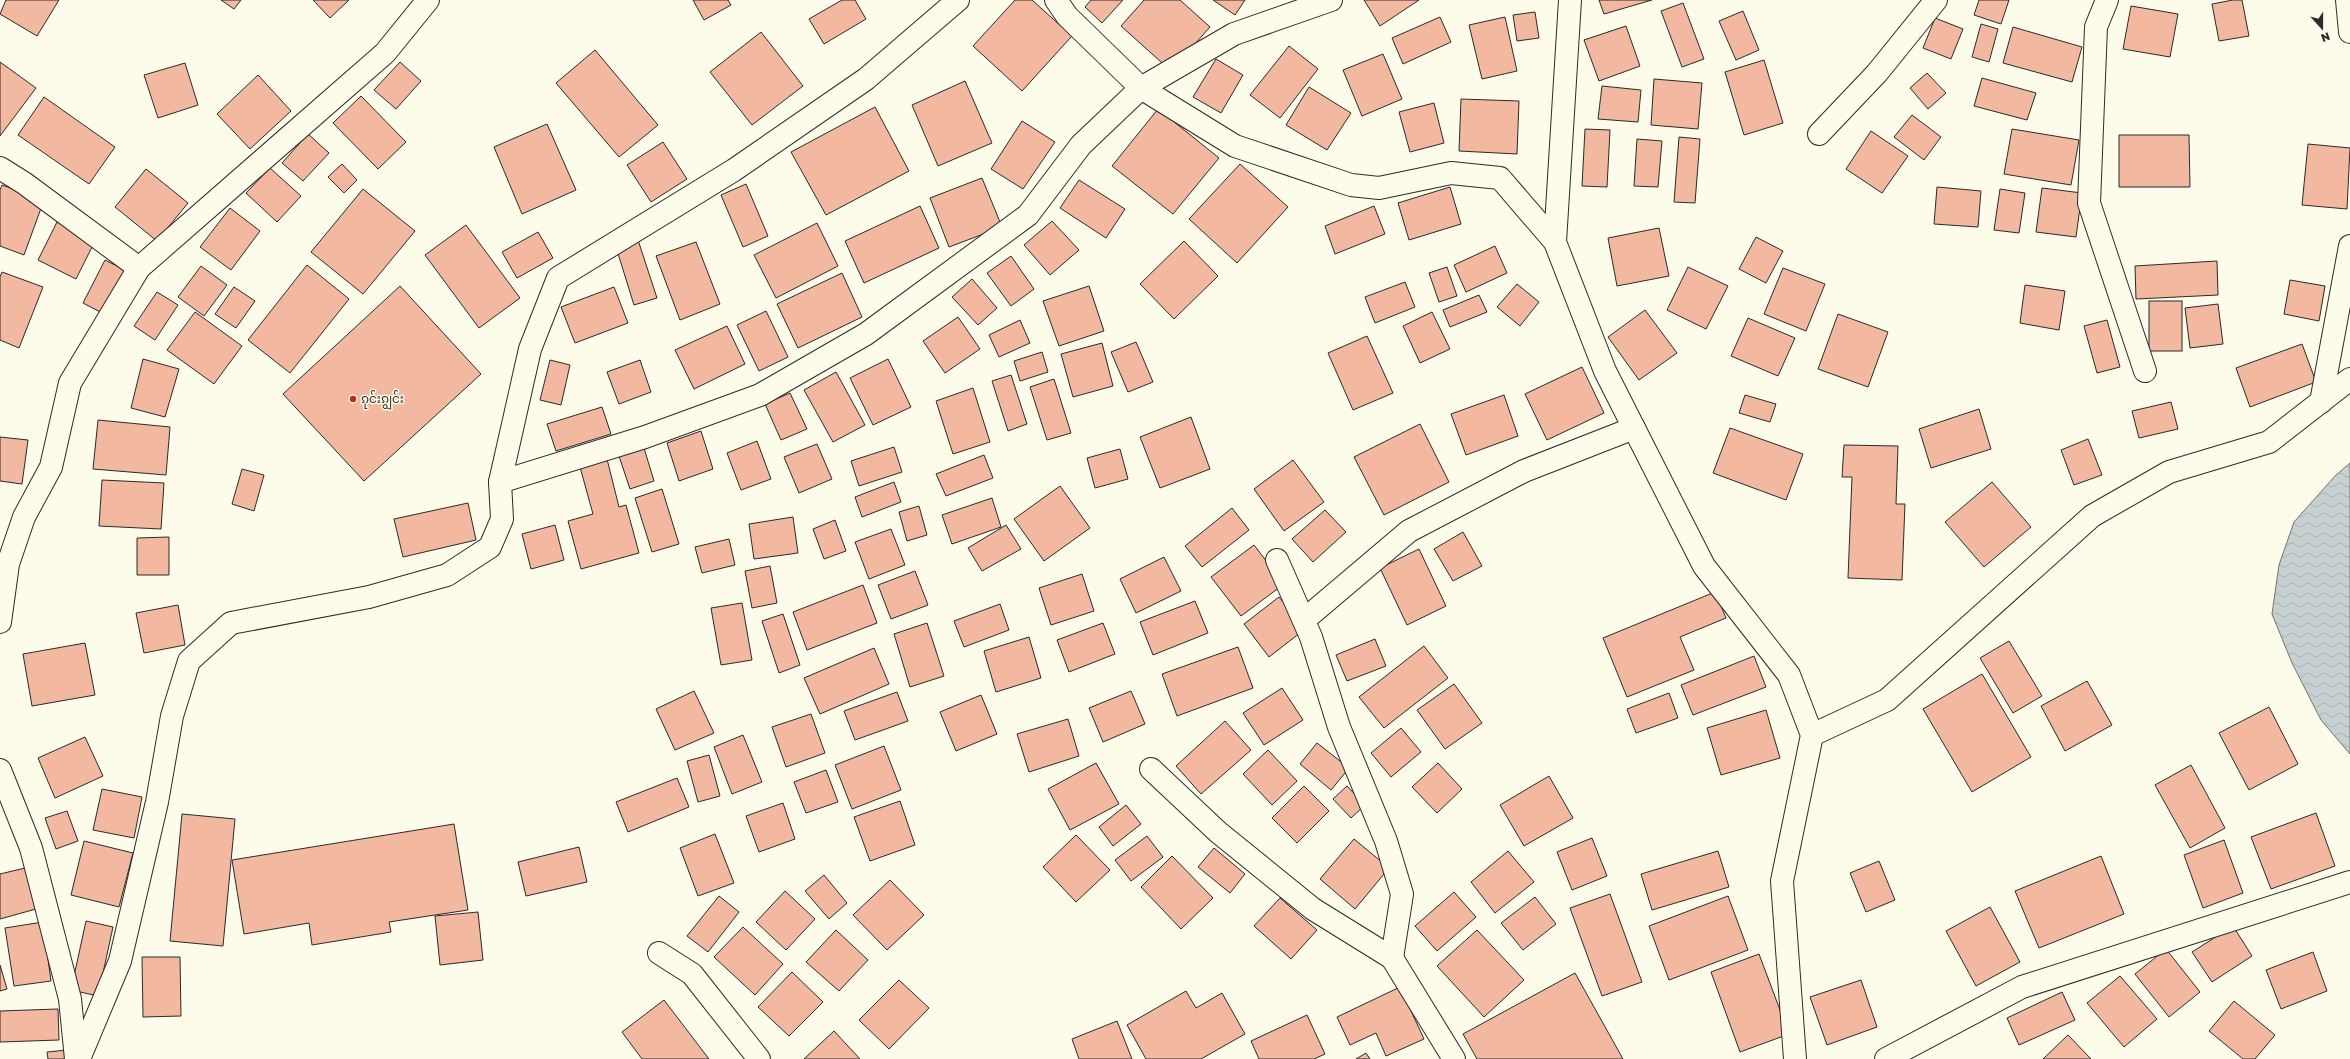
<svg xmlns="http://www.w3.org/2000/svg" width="2350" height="1059" font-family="'Golos Text','Noto Sans Myanmar',sans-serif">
<defs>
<pattern id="water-waves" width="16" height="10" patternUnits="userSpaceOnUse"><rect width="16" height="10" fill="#c7d0d0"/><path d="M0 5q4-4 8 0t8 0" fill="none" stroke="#abb3b3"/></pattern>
</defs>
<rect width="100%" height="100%" fill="#fdfbea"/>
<path fill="url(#water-waves)" stroke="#74746e" d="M2350,463V754L2321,720L2292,663L2272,614L2279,565L2294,522L2335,476Z"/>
<g fill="#f2b8a0" stroke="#2b2b2b">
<path d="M6,0H59L37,36L0,14Z"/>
<path d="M221,0H241L234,9Z"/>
<path d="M313,0H349L330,18Z"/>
<path d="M693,0H728L731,5L704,20Z"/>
<path d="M842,0H855L866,19L824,44L809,19Z"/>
<path d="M1015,0H1032L1072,36L1022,91L973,46Z"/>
<path d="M1091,0H1123L1102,23L1085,7Z"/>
<path d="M1144,0H1180L1210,27L1171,71L1121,26Z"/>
<path d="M1213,0H1245L1235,15Z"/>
<path d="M1364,0H1419L1380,26Z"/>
<path d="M1599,0H1652L1604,14Z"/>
<path d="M1979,0H2009L2001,24L1974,15Z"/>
<path d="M2233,0H2242L2249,36L2219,41L2212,4Z"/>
<path d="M1683,3L1704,59L1682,67L1661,11Z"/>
<path d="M2131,6L2178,14L2170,57L2123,49Z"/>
<path d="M1743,11L1759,50L1736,60L1719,21Z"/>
<path d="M1535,12L1539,38L1517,41L1513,15Z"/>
<path d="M1440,17L1451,42L1403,64L1392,38Z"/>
<path d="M1505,17L1517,71L1482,79L1469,25Z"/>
<path d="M1935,18L1963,29L1951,59L1923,48Z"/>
<path d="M1981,24L1998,29L1989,62L1972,57Z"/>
<path d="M1626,26L1640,66L1599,81L1584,40Z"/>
<path d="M2013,27L2082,47L2072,82L2003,63Z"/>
<path d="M761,32L803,86L752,125L710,72Z"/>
<path d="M1289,46L1318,69L1280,118L1250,95Z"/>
<path d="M595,50L658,125L619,157L556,83Z"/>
<path d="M1383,54L1402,99L1362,116L1343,70Z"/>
<path d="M1216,59L1243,75L1221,113L1193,97Z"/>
<path d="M1764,60L1783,123L1744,135L1725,72Z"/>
<path d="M0,62L36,88L0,136Z"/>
<path d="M400,62L421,81L396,109L374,90Z"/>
<path d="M185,63L198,105L158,118L144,75Z"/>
<path d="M1927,73L1946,93L1928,109L1910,88Z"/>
<path d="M258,75L291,111L250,149L217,114Z"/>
<path d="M1982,78L2036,93L2027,120L1974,106Z"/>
<path d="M1654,79L1702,83L1698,129L1651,125Z"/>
<path d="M965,81L992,143L938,166L912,105Z"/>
<path d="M1602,86L1641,90L1638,122L1598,119Z"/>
<path d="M1309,87L1351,113L1327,150L1286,125Z"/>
<path d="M361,96L406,142L378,169L333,123Z"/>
<path d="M44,97L115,147L89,184L18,135Z"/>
<path d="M1461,99L1519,101L1517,154L1459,151Z"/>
<path d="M1434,103L1444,143L1410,152L1399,112Z"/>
<path d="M875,107L909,171L826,215L791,152Z"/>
<path d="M1158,109L1219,158L1173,214L1112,166Z"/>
<path d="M1912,115L1941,137L1924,160L1894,137Z"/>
<path d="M1022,121L1055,142L1023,189L991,169Z"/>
<path d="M547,124L576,190L522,214L494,147Z"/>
<path d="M1585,129L1610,130L1607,187L1582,186Z"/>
<path d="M2012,129L2079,140L2071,185L2004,174Z"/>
<path d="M1871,131L1908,156L1882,193L1846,169Z"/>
<path d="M308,134L329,153L303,181L282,163Z"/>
<path d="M2119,135H2189L2190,187H2119Z"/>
<path d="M1679,137L1700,139L1695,203L1674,202Z"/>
<path d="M1637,139L1662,141L1658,187L1634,186Z"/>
<path d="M663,142L687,179L651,202L627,165Z"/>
<path d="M2308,144L2350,148L2347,209L2302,205Z"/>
<path d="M342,164L357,180L344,193L328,177Z"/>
<path d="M1240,164L1288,207L1237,263L1189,219Z"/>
<path d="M270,168L301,196L277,222L246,193Z"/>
<path d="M146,169L188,203L157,241L115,207Z"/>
<path d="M982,178L1002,227L949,247L930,198Z"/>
<path d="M1079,180L1125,209L1106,238L1060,208Z"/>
<path d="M746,184L768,236L743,247L721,195Z"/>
<path d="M2,185L44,200L24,255L0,246V190Z"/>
<path d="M1450,187L1461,224L1409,240L1398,203Z"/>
<path d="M1937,187L1981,191L1978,227L1934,224Z"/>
<path d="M2042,188L2082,193L2076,237L2036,232Z"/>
<path d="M363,189L415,231L363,294L311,252Z"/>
<path d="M2000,189L2025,193L2019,233L1994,230Z"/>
<path d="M920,206L939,248L864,283L845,241Z"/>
<path d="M1374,206L1385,234L1335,254L1325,226Z"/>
<path d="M230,208L260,231L231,270L200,247Z"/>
<path d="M1052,221L1079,250L1050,275L1024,245Z"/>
<path d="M57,222L95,241L76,279L38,260Z"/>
<path d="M817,223L838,266L776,298L754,255Z"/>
<path d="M466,225L520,298L479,328L425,255Z"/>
<path d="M1659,228L1669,276L1617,286L1608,238Z"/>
<path d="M538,232L553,258L517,278L502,252Z"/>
<path d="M1756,237L1783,251L1766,283L1739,269Z"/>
<path d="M638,240L657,298L634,305L616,247Z"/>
<path d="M1184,241L1218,276L1174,319L1140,284Z"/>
<path d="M696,242L720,304L680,320L656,256Z"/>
<path d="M1495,246L1507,273L1466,292L1454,265Z"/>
<path d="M1011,256L1034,289L1011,306L987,273Z"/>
<path d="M105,260L125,270L102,313L83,303Z"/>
<path d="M2217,261L2218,295L2136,299L2135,266Z"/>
<path d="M307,265L349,299L290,373L248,340Z"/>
<path d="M201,266L227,285L204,316L178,297Z"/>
<path d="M1447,267L1457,296L1439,302L1429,273Z"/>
<path d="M1688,267L1728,286L1706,329L1667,310Z"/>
<path d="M1783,268L1825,284L1806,331L1764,314Z"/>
<path d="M2,272L43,287L19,348L0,340V277Z"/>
<path d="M842,273L862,317L798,348L777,304Z"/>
<path d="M972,279L997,308L978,325L952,297Z"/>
<path d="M2290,280L2325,286L2319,321L2284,314Z"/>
<path d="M1405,282L1415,307L1375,323L1365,297Z"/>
<path d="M1517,284L1539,302L1520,326L1497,307Z"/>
<path d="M2025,285L2065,291L2059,330L2020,323Z"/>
<path d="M400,286L481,374L364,481L283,394Z"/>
<path d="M1089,286L1104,331L1059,346L1043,301Z"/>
<path d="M234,287L255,301L236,328L215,314Z"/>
<path d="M614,287L628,323L575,343L561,307Z"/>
<path d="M157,292L178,305L155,340L134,326Z"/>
<path d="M1479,295L1487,312L1450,327L1443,310Z"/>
<rect x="2149" y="301" width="33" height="50"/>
<path d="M2218,304L2223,344L2190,348L2185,308Z"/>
<path d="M1645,310L1677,353L1639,380L1608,337Z"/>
<path d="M766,311L788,357L759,371L737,325Z"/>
<path d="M195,312L242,346L214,384L167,350Z"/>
<path d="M1432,312L1450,349L1420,363L1403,326Z"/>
<path d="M1838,314L1888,332L1868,387L1818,369Z"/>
<path d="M958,317L980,349L945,373L923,341Z"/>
<path d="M1748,318L1795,338L1778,376L1731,356Z"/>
<path d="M1020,320L1030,343L999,357L989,335Z"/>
<path d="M2107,320L2120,367L2097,373L2084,326Z"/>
<path d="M727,326L745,364L694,389L675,350Z"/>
<path d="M1367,336L1393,393L1353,410L1328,353Z"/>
<path d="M1136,342L1153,382L1128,392L1111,352Z"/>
<path d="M1102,343L1113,386L1073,397L1061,354Z"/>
<path d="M2302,344L2316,382L2250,407L2236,368Z"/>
<path d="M1042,352L1048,372L1020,381L1014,361Z"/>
<path d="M143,359L179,369L165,417L131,408Z"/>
<path d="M888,359L911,407L873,425L850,378Z"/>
<path d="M550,360L570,365L561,405L540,400Z"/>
<path d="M640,360L651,392L619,404L607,372Z"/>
<path d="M1582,367L1604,413L1547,440L1525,394Z"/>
<path d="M836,372L865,425L833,442L804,390Z"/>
<path d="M1011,375L1027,424L1008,431L992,381Z"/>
<path d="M1054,379L1071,433L1047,440L1030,387Z"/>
<path d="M973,388L990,442L953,454L936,401Z"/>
<path d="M790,393L807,429L781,440L765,404Z"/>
<path d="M1504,395L1518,436L1466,455L1451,414Z"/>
<path d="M1745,395L1776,404L1770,422L1739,413Z"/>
<path d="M2171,402L2178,429L2139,438L2132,411Z"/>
<path d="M602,407L611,434L556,451L547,424Z"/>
<path d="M1979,409L1991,449L1931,468L1919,429Z"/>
<path d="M1191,417L1210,469L1160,488L1140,437Z"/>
<path d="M98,420L170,427L166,475L93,469Z"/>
<path d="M1420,424L1449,482L1384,515L1354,457Z"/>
<path d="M1730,428L1803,454L1786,500L1713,473Z"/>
<path d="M701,431L713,469L679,481L667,443Z"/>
<path d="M0,437L28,440L22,484L0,481Z"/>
<path d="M2088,439L2102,475L2074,485L2061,450Z"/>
<path d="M757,441L771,479L741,490L727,453Z"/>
<path d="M817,444L832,479L799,493L784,457Z"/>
<path d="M1844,445L1898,446L1896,504H1905L1902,580L1848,578L1852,477H1842Z"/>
<path d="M894,447L902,472L859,486L851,461Z"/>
<path d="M644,448L654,481L630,489L619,456Z"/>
<path d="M1120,449L1128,479L1095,488L1087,458Z"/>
<path d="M984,455L993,478L946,496L936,474Z"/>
<path d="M607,459L619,507L626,505L639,553L581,569L568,521L593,514L580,467Z"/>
<path d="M1293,460L1324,502L1284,531L1254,489Z"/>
<path d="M242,469L264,475L254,511L232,504Z"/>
<path d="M102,480L164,483L161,529L99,526Z"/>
<path d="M894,482L901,502L862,517L855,497Z"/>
<path d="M1992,482L2031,527L1984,567L1945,522Z"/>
<path d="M1060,486L1090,528L1044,561L1014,519Z"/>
<path d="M662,489L679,544L652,552L635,498Z"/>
<path d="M992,498L1001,527L952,544L942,515Z"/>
<path d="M468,503L476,540L403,557L394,519Z"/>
<path d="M919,506L927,535L907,541L899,512Z"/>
<path d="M1232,508L1249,530L1202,567L1185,546Z"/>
<path d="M1325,510L1346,532L1313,562L1292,539Z"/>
<path d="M793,517L798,553L754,559L749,524Z"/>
<path d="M835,520L846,551L824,559L813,529Z"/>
<path d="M555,525L564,560L531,569L522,534Z"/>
<path d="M1006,525L1021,549L982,571L968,548Z"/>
<path d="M891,529L905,565L869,579L855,542Z"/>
<path d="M1463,532L1482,566L1453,581L1434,549Z"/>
<path d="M169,537V575H137V538Z"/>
<path d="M729,539L735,565L702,573L695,547Z"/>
<path d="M1254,545L1284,584L1241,616L1211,577Z"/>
<path d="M1419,549L1446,606L1407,625L1380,568Z"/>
<path d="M1164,557L1181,591L1136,613L1120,579Z"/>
<path d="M770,566L777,603L752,608L745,571Z"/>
<path d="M915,571L928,605L891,619L878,585Z"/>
<path d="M1082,574L1094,611L1051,625L1039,588Z"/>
<path d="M863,585L877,623L807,650L793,612Z"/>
<path d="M1715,592L1726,618L1680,637L1694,670L1627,697L1603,638Z"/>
<path d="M1279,597L1305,629L1269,657L1244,624Z"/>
<path d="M1195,601L1208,633L1153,655L1140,622Z"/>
<path d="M742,603L752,660L721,665L711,608Z"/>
<path d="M1000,604L1009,630L964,647L954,621Z"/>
<path d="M178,605L185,645L144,653L136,613Z"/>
<path d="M783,614L800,665L779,673L762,621Z"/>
<path d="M927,623L944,676L910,687L894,634Z"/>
<path d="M1103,623L1115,654L1069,672L1057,640Z"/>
<path d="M1029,637L1041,678L996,692L984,651Z"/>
<path d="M1375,639L1386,666L1347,681L1336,655Z"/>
<path d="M2009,641L2042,696L2013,713L1980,658Z"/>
<path d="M85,643L95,695L32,706L23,654Z"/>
<path d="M1424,646L1448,678L1384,728L1359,697Z"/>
<path d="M1238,647L1253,688L1177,716L1162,674Z"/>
<path d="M874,648L889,684L820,714L804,678Z"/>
<path d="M1754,656L1766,687L1693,715L1681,685Z"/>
<path d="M1982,674L2031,757L1972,792L1923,709Z"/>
<path d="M2087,681L2112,725L2065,751L2041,706Z"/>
<path d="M1454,684L1482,723L1445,749L1417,710Z"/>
<path d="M1282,688L1303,720L1264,745L1243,713Z"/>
<path d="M694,691L714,733L675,750L656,709Z"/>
<path d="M1131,691L1145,724L1103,742L1089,708Z"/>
<path d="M897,692L908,721L855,740L844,711Z"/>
<path d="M1669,693L1678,718L1636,733L1627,709Z"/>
<path d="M981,695L997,734L956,751L940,712Z"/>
<path d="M2269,707L2298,764L2249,790L2219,733Z"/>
<path d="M1766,710L1780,758L1721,775L1707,728Z"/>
<path d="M811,714L825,753L786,767L772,727Z"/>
<path d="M1068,719L1079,756L1029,772L1017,734Z"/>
<path d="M1225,721L1251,750L1201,794L1176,766Z"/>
<path d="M1401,728L1421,752L1391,777L1371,753Z"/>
<path d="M743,735L762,782L732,794L714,747Z"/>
<path d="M85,737L103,776L55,798L38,758Z"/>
<path d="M1317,743L1349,768L1331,790L1300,764Z"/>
<path d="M884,746L901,790L852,809L835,765Z"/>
<path d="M1268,750L1297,781L1272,805L1243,774Z"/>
<path d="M709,755L720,796L698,802L687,761Z"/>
<path d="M1096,763L1119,804L1070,830L1048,789Z"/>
<path d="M1438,763L1462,789L1437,813L1412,787Z"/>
<path d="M2191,765L2225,828L2190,848L2155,785Z"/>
<path d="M826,770L838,802L806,813L794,782Z"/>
<path d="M1549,776L1573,818L1524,846L1500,805Z"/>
<path d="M677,778L689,807L628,832L616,802Z"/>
<path d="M1304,786L1329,811L1297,843L1272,818Z"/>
<path d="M1347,786L1365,805L1351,818L1333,799Z"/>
<path d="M102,789L142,797L134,838L93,830Z"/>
<path d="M900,801L915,845L870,861L854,817Z"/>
<path d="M783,803L795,839L759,852L746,816Z"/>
<path d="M1126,805L1141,824L1113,846L1099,827Z"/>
<path d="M67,811L78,841L56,849L45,818Z"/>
<path d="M2316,813L2335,866L2271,889L2251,837Z"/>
<path d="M182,814L235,819L223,946L170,941Z"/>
<path d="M454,824L468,910L389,922L391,932L312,945L309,923L244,934L232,860Z"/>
<path d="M715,834L734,883L698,896L680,848Z"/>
<path d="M1076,835L1110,870L1076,902L1043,867Z"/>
<path d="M1147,836L1163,857L1131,881L1115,860Z"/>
<path d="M1592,838L1607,876L1572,890L1557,852Z"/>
<path d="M1354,839L1389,868L1355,909L1320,879Z"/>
<path d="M2224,840L2243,893L2203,908L2184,855Z"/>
<path d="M84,841L133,853L119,907L71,895Z"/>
<path d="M579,847L587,882L526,896L518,862Z"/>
<path d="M1214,848L1245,874L1230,893L1198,867Z"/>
<path d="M1508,851L1534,882L1495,913L1471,882Z"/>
<path d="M1718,851L1729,887L1652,910L1641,874Z"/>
<path d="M1172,856L1213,898L1181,929L1141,887Z"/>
<path d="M2101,856L2124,914L2039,948L2015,891Z"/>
<path d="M1879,861L1895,900L1866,912L1850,873Z"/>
<path d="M25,868L36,909L0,919V874Z"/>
<path d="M824,875L847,903L829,919L805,891Z"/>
<path d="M890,880L924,915L887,950L853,915Z"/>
<path d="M785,891L815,919L786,950L756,922Z"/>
<path d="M1454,892L1476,917L1437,951L1415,926Z"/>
<path d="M1610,894L1642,982L1602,996L1570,908Z"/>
<path d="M719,896L739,912L708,952L687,936Z"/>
<path d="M1728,896L1748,950L1669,980L1649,926Z"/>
<path d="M1535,897L1556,924L1523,950L1501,923Z"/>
<path d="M1280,898L1317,930L1291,959L1254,926Z"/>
<path d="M1990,907L2020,962L1976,986L1946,931Z"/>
<path d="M478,912L483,960L440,965L435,916Z"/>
<path d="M86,921L113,927L98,996L71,990Z"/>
<path d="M43,922L51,981L14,986L5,928Z"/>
<path d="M2233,926L2252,956L2212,982L2192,952Z"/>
<path d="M743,927L783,964L755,995L714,957Z"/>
<path d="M836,930L868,960L839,991L806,962Z"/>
<path d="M1477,930L1524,980L1484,1017L1437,966Z"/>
<path d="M2166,949L2200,992L2169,1017L2135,974Z"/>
<path d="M2313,952L2327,991L2281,1009L2266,970Z"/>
<path d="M1759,954L1789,1034L1740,1052L1711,972Z"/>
<path d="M142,957H180L181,1016L143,1017Z"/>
<path d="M0,965L7,989L0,991Z"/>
<path d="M792,972L823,1002L789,1036L758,1007Z"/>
<path d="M1575,973L1623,1059H1477L1463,1034Z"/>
<path d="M2120,976L2157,1019L2124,1047L2087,1003Z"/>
<path d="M899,980L929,1008L889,1049L859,1020Z"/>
<path d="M1861,980L1877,1027L1827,1045L1810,997Z"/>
<path d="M1400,987L1424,1039L1386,1056L1376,1033L1350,1045L1337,1017Z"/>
<path d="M1186,991L1196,1008L1222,993L1245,1034L1201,1059H1146L1127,1025Z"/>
<path d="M2062,992L2075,1020L2019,1045L2007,1018Z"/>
<path d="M664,1000L709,1059H642L622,1032Z"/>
<path d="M2234,1001L2275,1035L2255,1059H2243L2209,1031Z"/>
<path d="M58,1009L59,1040L0,1042V1011Z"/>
<path d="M1307,1015L1325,1054L1314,1059H1259L1251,1041Z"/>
<path d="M1117,1021L1132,1059H1079L1072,1039Z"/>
<path d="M834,1031L860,1059H804Z"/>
<path d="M2068,1035L2091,1059H2043Z"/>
<path d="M67,1050L68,1059H48L47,1052Z"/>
<path d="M1366,1053L1370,1059H1356Z"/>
</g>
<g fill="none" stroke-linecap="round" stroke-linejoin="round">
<defs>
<g id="minor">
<path d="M1056,0L1067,16L1141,88L1235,146L1351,185L1379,188L1451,173L1500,178L1555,242"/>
<path d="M1570,0L1555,242L1605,371L1704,566L1789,675L1812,735L1782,881L1795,1059"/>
<path d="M2107,0L2096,27L2089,203L2145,371"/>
<path d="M2347,0L2350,32"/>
<path d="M1819,134L1877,73L1936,0"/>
<path d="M0,168L24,183L139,268"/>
<path d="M2321,402L2350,246"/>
<path d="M500,482L645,437L760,395L866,334L1028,215L1081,145L1141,88L1234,34L1331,0"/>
<path d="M1277,560L1311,637L1339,727L1386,841L1402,894L1392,958"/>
<path d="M1304,620L1409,531L1524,471L1634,428"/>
<path d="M0,622L8,564L24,517L51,467L70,383L139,268L385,53L428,0"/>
<path d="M1812,735L1887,700L2092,516L2169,472L2269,442L2350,379"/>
<path d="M1151,769L1218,832L1313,909L1392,958L1454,1059"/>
<path d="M0,770L31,848L70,999L76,1059"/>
<path d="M659,953L692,974L759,1059"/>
<path d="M79,1059L120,961L157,802L172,716L189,661L231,623L369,597L447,575L490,547L502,519L500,482L530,349L558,278L734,170L866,79L958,0"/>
<path d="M1886,1059L2022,987L2350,882"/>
</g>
</defs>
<use href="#minor" stroke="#2b2b2b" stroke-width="24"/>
<use href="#minor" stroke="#fdfbea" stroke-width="22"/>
</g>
<circle fill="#c62828" stroke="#fdfbea" stroke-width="1.5" cx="353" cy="399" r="4"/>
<g text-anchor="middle" stroke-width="3" stroke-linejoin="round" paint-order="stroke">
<g font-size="12" fill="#2b2b2b" stroke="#fdfbea" text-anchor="start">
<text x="361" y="403">ၵုင်းၵျွင်း</text>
</g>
</g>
<g transform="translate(2322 28) rotate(159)" stroke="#fdfbea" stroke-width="3" paint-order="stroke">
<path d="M0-3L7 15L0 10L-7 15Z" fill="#2b2b2b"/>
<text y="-6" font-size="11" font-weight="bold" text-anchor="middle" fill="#2b2b2b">N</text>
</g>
</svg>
